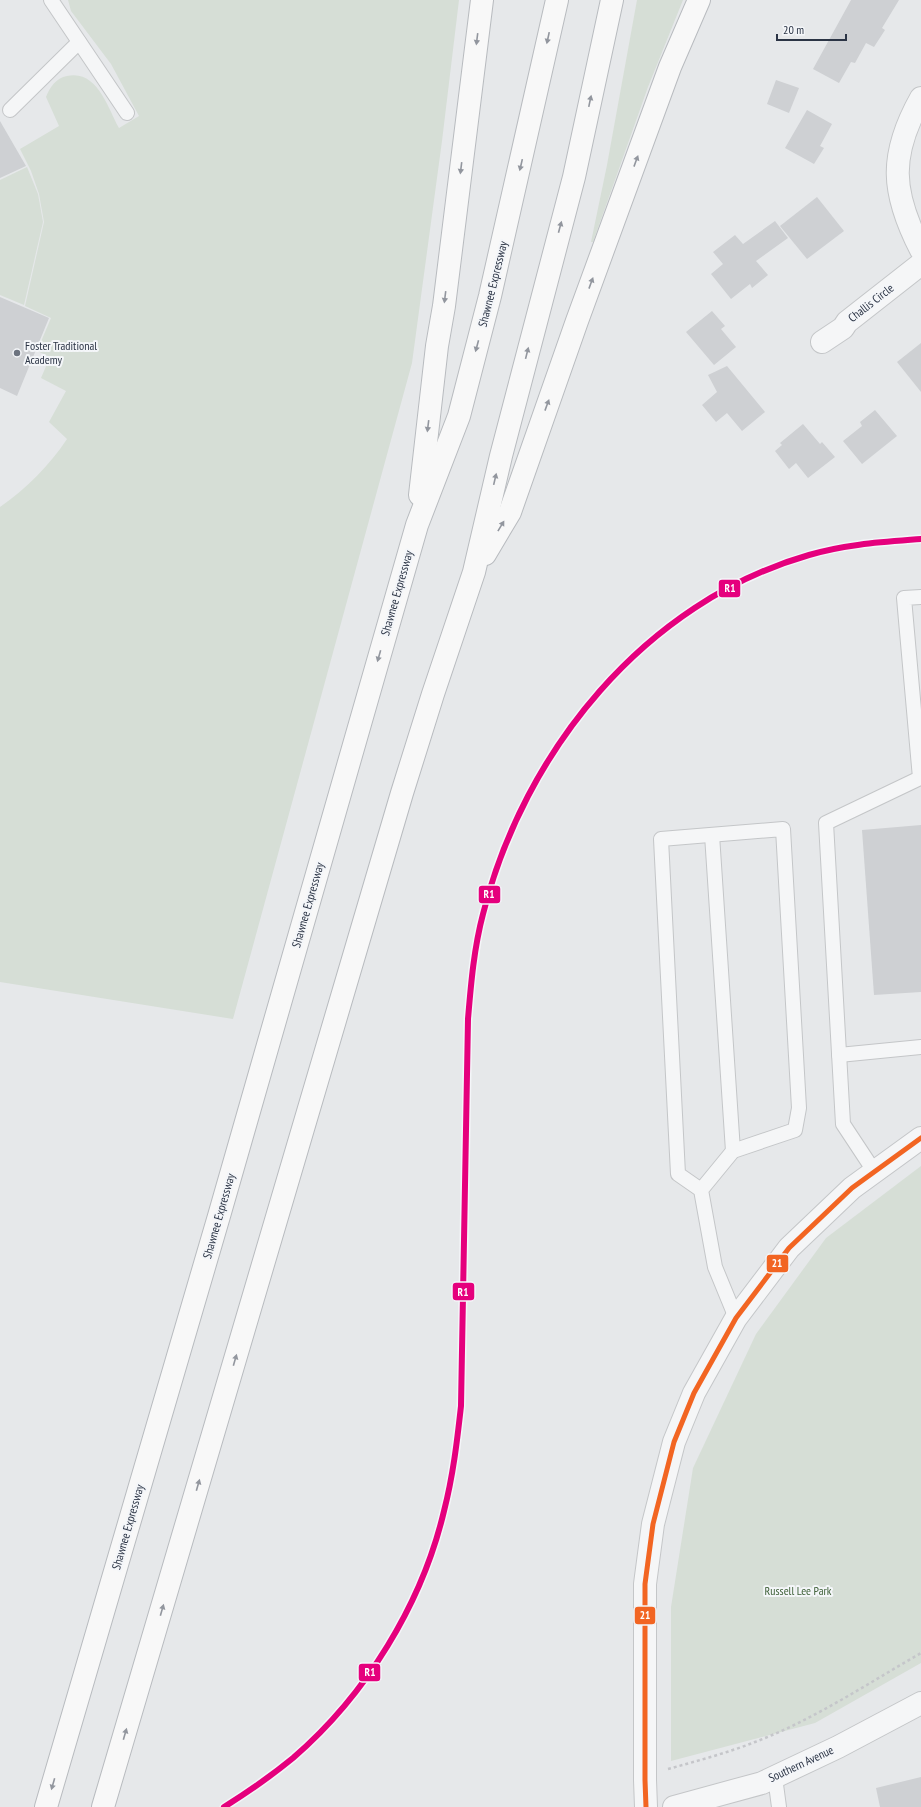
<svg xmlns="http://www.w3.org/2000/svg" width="921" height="1807" font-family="'PT Sans Narrow',sans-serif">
<rect width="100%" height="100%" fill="#e6e8ea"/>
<g fill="#d6ded6">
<path d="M68,0H459L442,141L412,363L233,1019L0,982V507C27,488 49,466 67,439L49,422L66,391L41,378L50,357L37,351L51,318L25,306L44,222L39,194L31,171L20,149L59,126L46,97C50,87 56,78 67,76C97,69 108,108 119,128L139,116L111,64L71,11Z"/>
<path d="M637,0H683L648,87L593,242H591L607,165Z"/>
<path d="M27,167L38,194L43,222L24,305L0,295V180Z"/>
<path d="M921,1166V1663L815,1723L671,1761V1607L693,1468L756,1334L826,1238Z"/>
</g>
<g fill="#ced0d3">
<path d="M851,0H899L882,28L885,30L874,47L866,43L855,63L851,62L839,83L813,69Z"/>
<path d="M776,80L799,88L789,113L767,104Z"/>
<path d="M807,110L832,124L820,146L824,148L814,164L785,148Z"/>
<path d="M0,121L26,166L0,178Z"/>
<path d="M817,197L844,231L807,259L780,226Z"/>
<path d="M775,221L788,238L756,261L768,275L752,288L750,284L731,299L711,274L723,264L713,252L735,235L743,244Z"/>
<path d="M0,297L49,318L17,396L0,388Z"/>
<path d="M712,311L725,326L721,329L736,347L714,365L686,332Z"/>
<path d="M921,343V392L897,362Z"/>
<path d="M727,366L765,412L742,431L727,413L716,422L702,405L717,392L708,375Z"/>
<path d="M875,410L897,436L862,464L843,441L862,426L860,422Z"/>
<path d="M803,424L820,444L822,442L835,457L808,478L796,463L789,469L775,451L782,445L780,443Z"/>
<path d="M921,825V992L874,995L862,830Z"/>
<path d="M921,1777V1807H880L876,1788Z"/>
</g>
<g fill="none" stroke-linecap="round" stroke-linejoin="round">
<defs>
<g id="service">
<path d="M51,0L127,113"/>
<path d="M10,110L79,42"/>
<path d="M712,835L733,1151"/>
<path d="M839,1055L921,1047"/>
<path d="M874,1171L843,1124L826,823L920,778L904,598L921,597"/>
<path d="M701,1190L733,1151L795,1130L799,1108L783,829L661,839L678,1174L701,1190L715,1267L736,1318"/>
<path d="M775,1777L779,1807"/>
</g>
<g id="minor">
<path d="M921,98C889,155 891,192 921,250"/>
<path d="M822,342L843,328L847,322L921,264"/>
<path d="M646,1807L645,1780V1584L653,1524L674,1442L694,1393L736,1318L789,1248L852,1188L921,1138"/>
<path d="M674,1807L762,1783L838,1747L921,1703"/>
</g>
<g id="motorway">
<path d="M420,495L437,346L444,306L482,0"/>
<path d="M485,554L510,512L577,321L670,67L699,0"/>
<path d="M46,1807L219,1216L417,525L459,416L490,296L557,0"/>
<path d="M103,1807L402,793L433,694L474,572L501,456L574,177L612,0"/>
</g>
</defs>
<use href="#service" stroke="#c4c6c8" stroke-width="16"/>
<use href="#minor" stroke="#c4c6c8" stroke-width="24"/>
<use href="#motorway" stroke="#b8bbbf" stroke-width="24"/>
<path stroke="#c5c6ca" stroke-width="2.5" stroke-dasharray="3 3" stroke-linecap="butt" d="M668,1769C697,1761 727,1753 755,1742C813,1720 867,1684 921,1653"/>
<use href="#service" stroke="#f5f6f7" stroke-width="14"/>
<use href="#minor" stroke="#f5f6f7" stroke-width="22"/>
<use href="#motorway" stroke="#f8f8f8" stroke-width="22"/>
<defs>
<path id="bus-1" d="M646,1807L645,1780V1584L653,1524L674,1442L694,1393L736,1318L789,1248L852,1188L921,1138"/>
</defs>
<use href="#bus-1" stroke="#f4f6f9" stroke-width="8"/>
<use href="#bus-1" stroke="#f26522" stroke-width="5"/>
<defs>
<path id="rail-1" d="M224,1807C248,1792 271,1776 293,1758C366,1695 422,1604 444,1511C453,1476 457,1442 461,1406L468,1019C471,983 474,948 483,914C524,751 645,602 809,555C846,544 883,542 921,539"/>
</defs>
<use href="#rail-1" stroke="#f4f6f9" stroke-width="9"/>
<use href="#rail-1" stroke="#e5007d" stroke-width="6"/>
</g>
<defs><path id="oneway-solid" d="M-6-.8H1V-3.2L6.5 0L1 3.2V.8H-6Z"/></defs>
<g fill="#92969e">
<use href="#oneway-solid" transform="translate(548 38) rotate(102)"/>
<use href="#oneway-solid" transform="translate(477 39) rotate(97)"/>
<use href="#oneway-solid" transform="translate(590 101) rotate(-78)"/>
<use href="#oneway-solid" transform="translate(636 161) rotate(-70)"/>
<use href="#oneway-solid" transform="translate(521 165) rotate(103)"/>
<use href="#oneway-solid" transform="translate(461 168) rotate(97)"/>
<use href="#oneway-solid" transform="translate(560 227) rotate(-75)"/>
<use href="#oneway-solid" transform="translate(591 283) rotate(-70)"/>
<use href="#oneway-solid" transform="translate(445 297) rotate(97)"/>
<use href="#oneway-solid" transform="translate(477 346) rotate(105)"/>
<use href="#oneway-solid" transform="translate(527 353) rotate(-76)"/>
<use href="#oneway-solid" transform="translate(547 405) rotate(-70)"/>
<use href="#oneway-solid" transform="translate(428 426) rotate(97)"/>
<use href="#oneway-solid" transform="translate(495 479) rotate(-77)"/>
<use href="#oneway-solid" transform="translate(501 526) rotate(-59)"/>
<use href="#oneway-solid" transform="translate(379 656) rotate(106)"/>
<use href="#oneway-solid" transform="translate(235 1360) rotate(-74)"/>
<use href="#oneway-solid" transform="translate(198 1485) rotate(-74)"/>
<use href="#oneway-solid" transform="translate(162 1610) rotate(-74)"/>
<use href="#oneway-solid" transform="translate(125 1734) rotate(-74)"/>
<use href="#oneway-solid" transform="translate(53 1784) rotate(106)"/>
</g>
<circle fill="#6c737f" stroke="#f4f6f9" stroke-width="1.5" cx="17" cy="353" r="4"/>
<g text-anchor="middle" stroke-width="4" stroke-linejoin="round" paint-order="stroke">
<g font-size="12" fill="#2b3445" stroke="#f4f6f9">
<text transform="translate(493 284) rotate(-76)" y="4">Shawnee Expressway</text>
<text transform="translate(871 303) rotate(-38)" y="4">Challis Circle</text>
<text transform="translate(397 593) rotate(-74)" y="4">Shawnee Expressway</text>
<text transform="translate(308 905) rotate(-74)" y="4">Shawnee Expressway</text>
<text transform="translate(219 1216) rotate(-74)" y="4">Shawnee Expressway</text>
<text transform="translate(128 1527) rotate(-74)" y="4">Shawnee Expressway</text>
<text transform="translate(801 1764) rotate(-25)" y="4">Southern Avenue</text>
</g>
<g font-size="12" fill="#2b3445" stroke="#f4f6f9" text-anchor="start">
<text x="25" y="350">Foster Traditional<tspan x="25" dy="14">Academy</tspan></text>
</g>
<g font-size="12" fill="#3f6138" stroke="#f4f6f9">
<text x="798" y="1595">Russell Lee Park</text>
</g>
</g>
<g stroke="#f4f6f9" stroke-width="1.5">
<rect x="718" y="579" width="23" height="19" rx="4" fill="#e5007d"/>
<rect x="478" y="885" width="23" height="19" rx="4" fill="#e5007d"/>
<rect x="766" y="1254" width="23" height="19" rx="4" fill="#f26522"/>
<rect x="452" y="1282" width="23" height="19" rx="4" fill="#e5007d"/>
<rect x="634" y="1606" width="22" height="19" rx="4" fill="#f26522"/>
<rect x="358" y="1663" width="23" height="19" rx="4" fill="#e5007d"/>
</g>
<g font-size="11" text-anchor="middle" font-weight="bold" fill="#fff">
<text x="730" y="592">R1</text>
<text x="489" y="898">R1</text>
<text x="777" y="1267">21</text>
<text x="463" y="1296">R1</text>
<text x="645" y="1619">21</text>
<text x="370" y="1676">R1</text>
</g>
<path d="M777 34v6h69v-6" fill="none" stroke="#2b3445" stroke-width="2"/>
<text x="783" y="34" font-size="12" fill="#2b3445" stroke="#f4f6f9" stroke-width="3" paint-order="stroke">20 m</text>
</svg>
